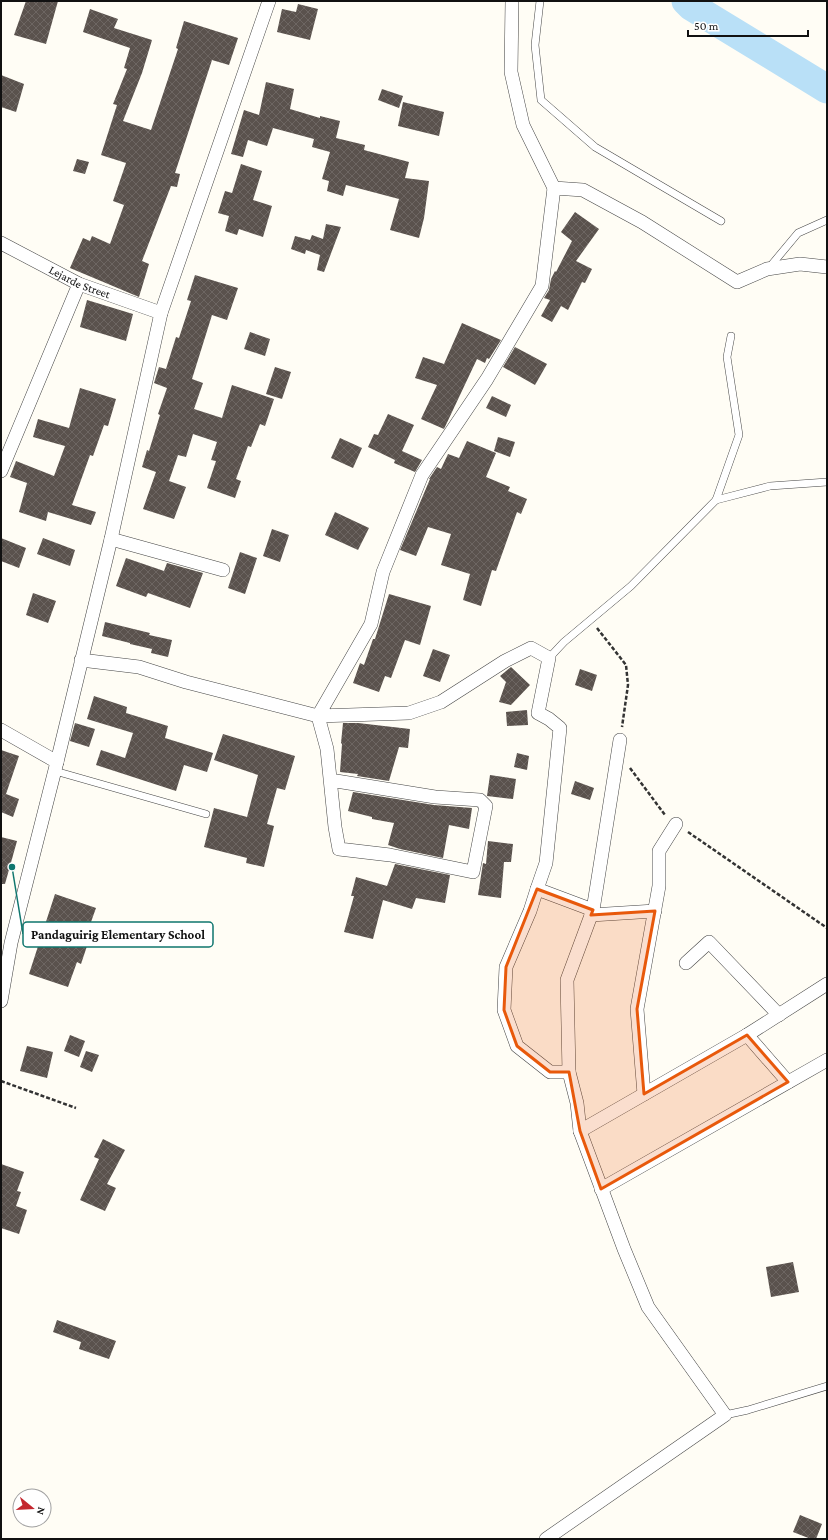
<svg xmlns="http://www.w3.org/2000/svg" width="828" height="1540" font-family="'Crimson Pro',serif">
<defs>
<pattern id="building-cross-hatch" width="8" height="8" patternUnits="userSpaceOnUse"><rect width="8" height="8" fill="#5a524d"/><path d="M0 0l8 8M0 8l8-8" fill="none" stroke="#6d6662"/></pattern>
</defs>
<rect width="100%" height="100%" fill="#fffdf5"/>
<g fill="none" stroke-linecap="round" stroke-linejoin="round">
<path stroke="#b9e0f7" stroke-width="29" d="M686,1L691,6L827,89"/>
</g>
<g fill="url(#building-cross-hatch)">
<path d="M26,1H58L46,44L14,35Z"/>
<path d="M298,4L318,9L310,40L277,32L282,9L296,12Z"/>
<path d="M90,9L118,19L114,28L152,40L142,73L123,121L151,130L178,49L176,48L184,21L238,38L229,65L212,60L175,173L180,174L177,187L171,186L142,261L149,264L139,297L70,268L83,238L90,241L92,236L110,244L124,205L113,201L126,163L101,155L117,105L113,104L127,69L124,68L130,48L83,32Z"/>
<path d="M1,75L24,84L16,112L1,107Z"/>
<path d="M266,82L294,89L290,109L320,118V116L340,121L336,138L365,145L364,150L409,162L405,178L429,181L424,218L419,238L390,230L399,199L346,185L343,196L327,191L329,181L322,179L330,152L312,147L314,139L273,128L267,146L248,140L243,157L231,154L244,110L259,115Z"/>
<path d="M382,89L403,96L399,108L378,100Z"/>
<path d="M403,102L444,112L439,136L398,126Z"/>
<path d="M77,159L89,162L85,174L73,171Z"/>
<path d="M241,164L262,171L253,200L272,206L263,237L239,229L237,235L225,231L229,216L218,213L225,191L232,193Z"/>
<path d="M575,212L599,229L576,261L592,269L585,283L582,282L568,310L561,306L552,322L541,316L550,300L544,298L549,290L551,279L555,271L556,272L572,241L561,232Z"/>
<path d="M326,224L341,227L324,272L317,270L320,255L306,250L305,254L291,249L295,236L310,240L312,235L323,239Z"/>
<path d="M195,275L238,288L227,320L212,315L192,379L203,383L194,409L222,418L232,385L274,399L265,426L260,424L251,447L248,446L236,479L241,481L235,498L207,488L216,461L211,460L217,442L193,434L186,457L178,455L169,481L186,487L174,519L143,509L156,472L142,467L147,450L149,451L160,415L158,414L167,388L154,383L159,367L166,369L176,337L179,338L191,301L187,300Z"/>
<path d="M87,300L133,314L126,341L80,327Z"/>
<path d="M462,323L501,340L489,359L487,358L485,363L477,359L444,429L421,419L437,385L415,378L423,357L444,364Z"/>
<path d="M250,332L270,339L265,356L244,349Z"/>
<path d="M515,347L547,364L535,385L503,367Z"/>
<path d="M275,367L291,372L282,399L266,394Z"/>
<path d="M80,388L116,399L108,426L104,425L93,456L90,455L72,505L96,512L91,525L48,512L46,521L19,512L27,483L10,477L16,461L54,476L65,446L33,437L38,419L69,428Z"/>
<path d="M492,396L511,405L506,417L486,408Z"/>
<path d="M388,414L414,425L402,451L422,460L415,472L394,463L395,460L368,447L374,434L378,435Z"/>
<path d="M498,437L515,442L510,457L494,451Z"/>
<path d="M340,438L362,448L353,468L331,458Z"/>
<path d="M467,441L496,453L486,477L510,487L508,491L527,499L521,514L517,512L496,571L492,570L481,606L463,600L470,574L441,565L451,534L428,527L416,556L400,550L430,479H429L437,467L441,469L448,454L459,458Z"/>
<path d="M335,512L369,528L358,550L325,535Z"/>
<path d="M272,529L289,535L280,562L263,556Z"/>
<path d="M1,538L26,548L19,568L1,561Z"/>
<path d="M43,538L75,550L70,566L37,554Z"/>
<path d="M240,552L257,558L245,594L228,588Z"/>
<path d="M126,558L164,571L167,563L203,573L190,608L148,593L146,597L116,586Z"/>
<path d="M33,593L56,601L48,623L26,615Z"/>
<path d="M389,594L431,606L420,645L405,640L391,678L385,676L379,692L353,683L360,663L364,665L373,639H375Z"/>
<path d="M105,622L150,633L149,635L172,640L168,657L151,653L152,649L130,644V643L102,636Z"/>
<path d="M433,649L450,655L440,682L423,676Z"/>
<path d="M511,667L530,685L511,705L499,702L506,682L500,676Z"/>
<path d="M580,669L597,675L592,691L575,685Z"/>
<path d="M94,696L127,707L126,713L168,726L165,738L213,753L207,772L184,765L176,791L96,765L101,750L125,758L133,733L87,719Z"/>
<path d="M527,710L528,725L507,726L506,712Z"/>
<path d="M75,723L95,729L89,747L70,741Z"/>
<path d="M343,723H358L410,729L408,748L399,747L389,781L357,776L358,774L340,772L342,744L341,743Z"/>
<path d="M223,734L295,756L285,790L277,788L267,824L274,826L264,867L246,863L247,858L204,847L214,808L247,817L258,775L214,760Z"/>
<path d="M1,750L19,756L6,794L19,799L13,817L1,812Z"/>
<path d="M517,753L529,756L527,770L514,767Z"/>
<path d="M490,775L516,779L513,799L487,796Z"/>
<path d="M575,781L594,788L590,800L571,794Z"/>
<path d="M353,792L434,805L472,808L469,829L449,825L443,858L400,849L388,845L394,823L372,819V817L348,811Z"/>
<path d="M1,837L17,841L5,884H1Z"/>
<path d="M488,841L513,844L511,862H504L501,898L478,895L483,863L486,864Z"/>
<path d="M395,864L450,875L445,903L416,898L412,909L383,900L373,939L344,932L354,896H351L356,877L387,886Z"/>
<path d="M55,894L96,908L86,936L90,937L81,964L77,962L68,987L29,974Z"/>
<path d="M70,1035L85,1041L79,1057L64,1051Z"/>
<path d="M27,1046L53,1052L47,1078L20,1071Z"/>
<path d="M86,1051L99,1055L92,1072L80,1067Z"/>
<path d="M103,1139L125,1150L107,1184L116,1188L105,1211L80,1200L99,1159L94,1157Z"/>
<path d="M1,1164L24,1172L17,1191L21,1192L16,1206L27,1210L19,1234L1,1228Z"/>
<path d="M793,1262L799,1292L771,1297L766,1267Z"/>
<path d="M57,1320L116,1341L109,1359L79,1349L81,1342L53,1332Z"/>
<path d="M800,1515L822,1524L816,1539H811L793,1532Z"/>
</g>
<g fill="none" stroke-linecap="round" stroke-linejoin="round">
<defs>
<g id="service">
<path d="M540,1L535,45L541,100L595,147L721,221"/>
<path d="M768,269L798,233L827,220"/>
<path d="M716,500L770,486L827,482"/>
<path d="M549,658L564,642L631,586L716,500L739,435L727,357L731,336"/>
<path d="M55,771L206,814"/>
<path d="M725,1415L748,1410L827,1386"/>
</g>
<g id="minor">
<path d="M512,1L511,72L523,125L554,188"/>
<path id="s1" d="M1,243L79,284L161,313"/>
<path d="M1,471L79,284"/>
<path d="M111,539L223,570"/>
<path d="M81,660L139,667L186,682L318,716L327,749L335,827L339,849L390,855L473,872L486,806L480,800L435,797L330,780"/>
<path d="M1,730L57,762"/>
<path d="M537,889L546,863L560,728L549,719L538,713L549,658L531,648L505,661L441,702L409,713L318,716L371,624L383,572L422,475L487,379L542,286L554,188L583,190L642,222L737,282L767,269L800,264L827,267"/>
<path d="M591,915L655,911"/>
<path d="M686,963L709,942L779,1015"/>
<path d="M1,1001L11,943L57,762L111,539L161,313L269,1"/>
<path d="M747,1035L788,1082"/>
<path d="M569,1072H550L517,1046L504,1010L506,967L530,911L537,889L593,910"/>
<path d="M644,1094L637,1009L659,886V851L676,824"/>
<path d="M580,1131L747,1035L827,984"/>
<path d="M601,1189L827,1060"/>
<path d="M546,1539L725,1415L648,1307L624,1249L580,1131L577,1103L569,1072L567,980L593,910L620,740"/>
</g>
</defs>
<use href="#service" stroke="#444" stroke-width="8"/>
<use href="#minor" stroke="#444" stroke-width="14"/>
<g stroke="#333" stroke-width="2.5" stroke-dasharray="4 2" stroke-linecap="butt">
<path d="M597,628L626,665L628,685L622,727"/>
<path d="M630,768L665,815"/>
<path d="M688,832L827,928"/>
<path d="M1,1081L76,1108"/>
</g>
<use href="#service" stroke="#fff" stroke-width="7"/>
<use href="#minor" stroke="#fff" stroke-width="13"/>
</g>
<path fill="#e8590c" fill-opacity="0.2" stroke="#e8590c" stroke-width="3" stroke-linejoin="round" d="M537,889L593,910L591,915L655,911L637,1009L644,1094L747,1035L788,1082L601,1189L580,1131L569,1072H550L517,1046L504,1010L506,967Z"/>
<g text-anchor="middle" stroke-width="4" stroke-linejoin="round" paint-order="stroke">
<g font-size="12" fill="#111" stroke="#fff">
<text dy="4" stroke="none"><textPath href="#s1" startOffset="88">Lejarde Street</textPath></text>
</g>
</g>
<path fill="none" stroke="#0f766e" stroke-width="1.5" d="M12 867L23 934"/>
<circle fill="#0f766e" stroke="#fff" stroke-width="1.5" cx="12" cy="867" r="4"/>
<rect fill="#fff" stroke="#0f766e" stroke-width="1.5" x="23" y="922" width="190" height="25" rx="4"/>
<g font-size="13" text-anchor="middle" font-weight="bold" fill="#111">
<text x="118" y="939">Pandaguirig Elementary School</text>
</g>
<rect width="828" height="1540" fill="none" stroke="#111111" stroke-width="4"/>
<g transform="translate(32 1508) rotate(108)"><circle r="19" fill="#ffffff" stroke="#a0a0a0"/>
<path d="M0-3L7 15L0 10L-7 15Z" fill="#c4262e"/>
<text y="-6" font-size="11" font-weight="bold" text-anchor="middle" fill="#111111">N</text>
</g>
<path d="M688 30v6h120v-6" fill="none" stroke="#111111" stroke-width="2"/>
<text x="694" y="30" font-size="12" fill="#111111" stroke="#ffffff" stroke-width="3" paint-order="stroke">50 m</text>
</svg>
